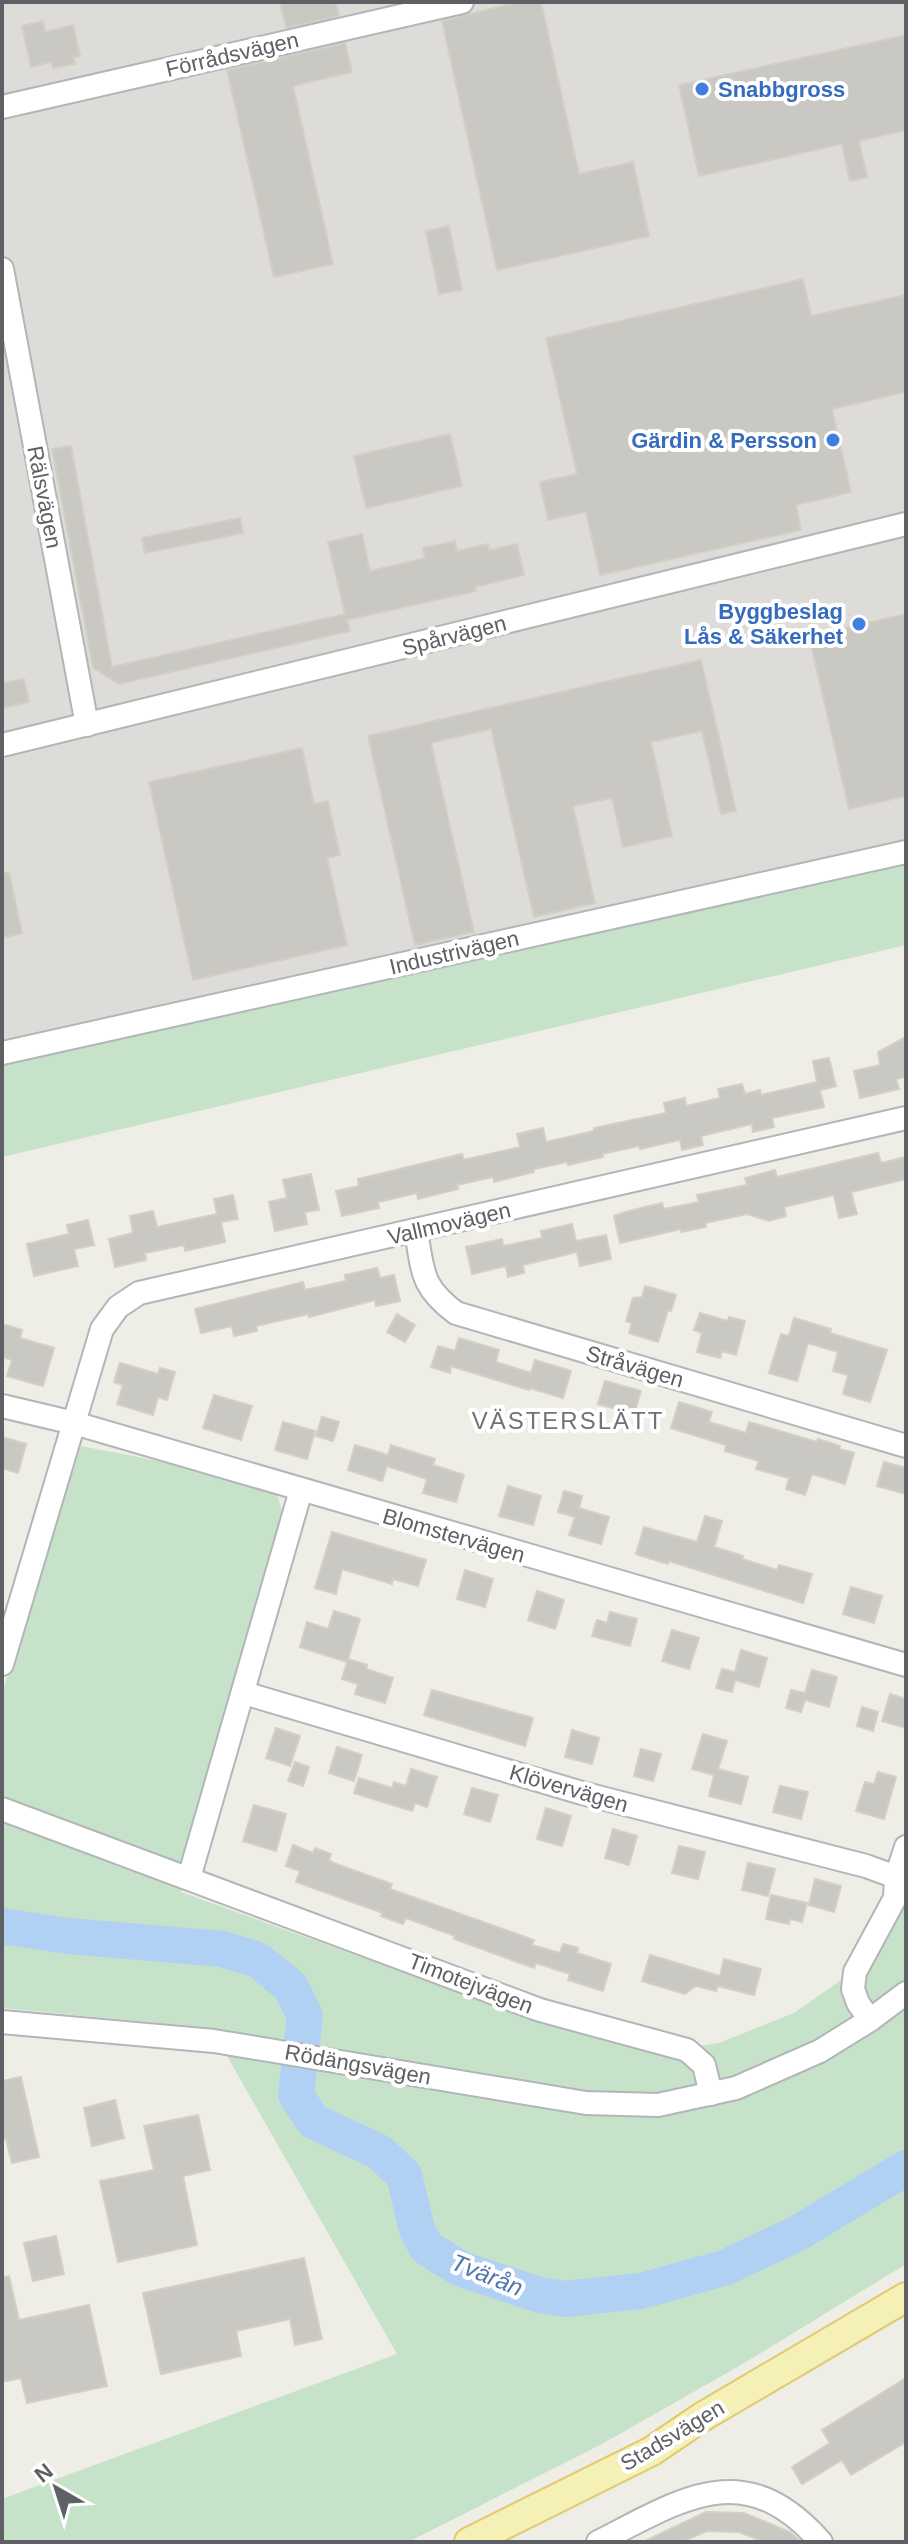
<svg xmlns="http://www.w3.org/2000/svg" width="908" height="2544" font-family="Arial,sans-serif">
<rect width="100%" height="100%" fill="#eeede6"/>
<path fill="#dddcd8" d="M2,2H906V855L2,1068Z"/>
<g fill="#c6e2c9">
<path d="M906,852V945L2,1157V1053Z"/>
<path d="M81,1446L266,1482L278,1497L285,1522L181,1892L549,2025L663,2051L719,2043L794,2013L877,1955L906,1902V2264L741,2365L602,2444L408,2542H2V2499L397,2354L211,2028L2,2008V1693Z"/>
</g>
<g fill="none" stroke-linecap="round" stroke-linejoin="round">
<path stroke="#b0d1f4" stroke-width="36" d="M2,1926L68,1936L223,1949L258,1960L290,1986L305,2016L296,2095L313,2121L379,2152L404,2175L417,2230L427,2248L461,2269L540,2295L565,2299L641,2291L724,2268L798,2233L906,2168"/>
</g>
<g fill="#cac8c3" stroke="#d2cfc5" stroke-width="2">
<path d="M280,2H336L339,16L286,28Z"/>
<path d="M518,2H541L579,174L633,162L649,236L497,270L442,21Z"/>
<path d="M43,21L45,32L73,25L80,56L73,57L75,64L53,68L52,62L31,67L22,26Z"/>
<path d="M906,35V130L859,141L867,177L850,181L842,144L699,176L679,85Z"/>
<path d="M345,43L352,72L293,86L333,264L274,277L227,70Z"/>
<path d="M449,226L462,290L439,294L426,231Z"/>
<path d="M803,279L811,316L906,295V392L832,409L851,492L796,505L801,530L600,575L586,512L548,520L540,482L577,474L546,338Z"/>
<path d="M450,434L462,486L366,508L354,456Z"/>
<path d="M71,446L112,667L345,614L328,542L362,534L370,571L425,558L423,548L455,541L457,551L488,544L489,550L517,544L524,575L475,587L476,591L347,620L350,631L119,684L93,668L52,449Z"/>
<path d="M240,518L243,533L145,553L142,538Z"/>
<path d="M906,614V796L849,809L809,636Z"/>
<path d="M701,660L736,811L721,814L702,731L651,742L672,836L623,847L612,798L573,806L595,903L534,917L491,729L431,743L474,932L415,945L368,736Z"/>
<path d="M24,679L29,702L2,708V683Z"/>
<path d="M302,748L314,804L328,801L340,855L327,858L347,945L193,980L149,782Z"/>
<path d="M9,872L22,933L2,938V873Z"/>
<path d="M906,1037V1077L896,1079L899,1089L860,1098L854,1071L880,1065L878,1052Z"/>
<path d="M829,1058L836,1086L820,1090L824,1107L772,1118L774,1127L753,1132L752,1124L701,1136L703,1145L682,1150L680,1140L640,1149L639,1146L602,1154L603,1157L568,1165L567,1162L534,1169V1172L494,1182L493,1177L457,1185L458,1189L418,1199L417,1193L378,1202L379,1208L342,1216L336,1191L359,1186L358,1179L462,1154L464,1160L520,1147L517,1134L543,1128L546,1142L594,1131V1128L666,1113L664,1103L685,1098L686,1106L720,1098L718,1089L742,1084L745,1094L760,1090L761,1095L817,1082L813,1061Z"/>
<path d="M878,1153L881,1163L906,1157V1179L851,1192L857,1214L839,1218L834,1195L784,1207L786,1216L769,1221L747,1214L705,1223L706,1227L681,1232V1229L620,1243L614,1216L629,1211L662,1203L664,1209L699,1202L697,1195L747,1185L745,1178L775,1170L777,1177Z"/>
<path d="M311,1174L319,1210L305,1212L307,1224L275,1231L269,1202L287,1198L283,1180Z"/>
<path d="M233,1195L238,1219L221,1222L225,1242L185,1251L184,1245L145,1253L146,1260L115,1267L109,1239L133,1233L130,1216L153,1211L157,1227L217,1214L214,1199Z"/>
<path d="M88,1220L94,1245L74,1249L78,1266L34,1276L27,1244L69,1234L67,1225Z"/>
<path d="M572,1224L576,1241L606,1235L611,1259L580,1266L577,1252L523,1265L524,1273L508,1277L506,1266L472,1274L466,1247L502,1239L503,1246L542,1238L541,1231Z"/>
<path d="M377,1268L380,1278L394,1275L400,1301L376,1306L375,1300L309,1317L308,1314L256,1326L257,1331L234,1336L232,1326L201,1333L195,1309L303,1282L305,1290L346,1281L345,1275Z"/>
<path d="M645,1286L676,1295L671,1311L668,1310L658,1342L629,1333L632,1323L626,1321L633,1298L642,1297Z"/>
<path d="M700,1313L728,1321L729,1317L745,1321L736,1355L722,1351L720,1358L697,1352L702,1333L694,1330Z"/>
<path d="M397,1314L415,1325L405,1342L387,1332Z"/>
<path d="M794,1318L831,1329L830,1333L887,1350L870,1402L843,1394L848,1375L833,1371L838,1352L808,1343L797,1381L769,1373L781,1334L789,1336Z"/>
<path d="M2,1324L22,1330L20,1338L54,1348L43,1386L7,1376L12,1360L2,1357Z"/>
<path d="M459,1338L499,1350L496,1362L531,1373L535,1360L571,1371L563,1398L530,1388L529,1390L451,1366L450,1373L431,1367L438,1346L455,1351Z"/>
<path d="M120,1363L158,1374L160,1368L175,1372L167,1400L158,1397L153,1415L117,1404L123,1385L114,1382Z"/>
<path d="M605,1381L641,1391L634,1414L598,1404Z"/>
<path d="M214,1395L252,1406L241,1440L203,1428Z"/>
<path d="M679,1402L712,1412L709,1422L746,1433L749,1422L817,1442L818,1439L840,1446L839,1449L854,1453L845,1484L812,1474L805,1495L786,1489L789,1478L756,1469L759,1461L725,1451L726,1445L671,1428Z"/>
<path d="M322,1417L339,1422L333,1441L316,1436Z"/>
<path d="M283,1422L315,1431L307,1459L275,1450Z"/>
<path d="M2,1437L26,1444L18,1473L2,1468Z"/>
<path d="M355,1445L388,1455L391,1445L435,1459L433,1465L464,1475L456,1502L423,1493L427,1479L387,1466L382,1481L348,1470Z"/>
<path d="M884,1462L906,1468V1494L877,1486Z"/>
<path d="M508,1486L541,1496L533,1525L499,1516Z"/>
<path d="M564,1491L582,1496L579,1508L609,1517L601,1544L569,1535L575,1517L558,1512Z"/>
<path d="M705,1516L722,1521L714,1547L743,1556L742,1559L777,1570L779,1565L812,1574L803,1603L669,1561L668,1564L636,1554L644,1527L697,1542Z"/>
<path d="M332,1532L426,1560L418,1586L393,1579L392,1584L342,1569L336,1594L315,1588Z"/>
<path d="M465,1570L493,1579L485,1607L457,1599Z"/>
<path d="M851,1587L882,1596L874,1623L843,1614Z"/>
<path d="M537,1591L564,1600L555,1629L528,1620Z"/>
<path d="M334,1611L360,1619L347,1662L300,1647L307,1622L328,1629Z"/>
<path d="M610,1612L637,1619L630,1646L592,1636L597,1620L607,1623Z"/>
<path d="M672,1630L699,1638L689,1669L662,1661Z"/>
<path d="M741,1650L767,1658L759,1687L735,1680L732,1692L716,1688L722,1669L735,1672Z"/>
<path d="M348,1659L367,1665L366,1669L393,1678L385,1703L355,1694L358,1684L342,1679Z"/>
<path d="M812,1670L837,1677L829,1707L805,1700L801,1712L786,1708L791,1690L805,1693Z"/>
<path d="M432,1690L533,1718L525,1746L424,1715Z"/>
<path d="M890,1694L906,1699V1728L882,1721Z"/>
<path d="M862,1707L878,1712L873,1731L857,1726Z"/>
<path d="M276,1728L300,1736L290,1766L266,1758Z"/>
<path d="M572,1730L599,1738L592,1764L565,1757Z"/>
<path d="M703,1734L727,1741L718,1769L748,1777L741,1804L709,1796L714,1775L692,1769Z"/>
<path d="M337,1747L362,1755L354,1781L329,1773Z"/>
<path d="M641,1749L661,1754L653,1781L634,1776Z"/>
<path d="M295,1762L309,1767L303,1786L288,1781Z"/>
<path d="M411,1769L437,1777L427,1807L415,1803L412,1811L354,1793L359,1778L392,1788L394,1782L406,1786Z"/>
<path d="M878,1772L896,1777L884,1819L856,1811L865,1782L874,1784Z"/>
<path d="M780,1786L808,1792L801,1819L773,1812Z"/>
<path d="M472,1788L498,1795L490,1822L464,1814Z"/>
<path d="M254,1805L286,1814L276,1851L243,1841Z"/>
<path d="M546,1808L571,1816L562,1846L537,1839Z"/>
<path d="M613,1829L637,1836L629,1865L605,1858Z"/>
<path d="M293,1845L313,1853L315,1848L331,1854L329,1860L336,1864L392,1884L390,1889L534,1940L532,1945L560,1953L563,1944L578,1948L577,1953L611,1964L603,1991L568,1980L570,1974L536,1963L534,1968L454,1939L455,1936L406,1918L403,1924L381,1916L383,1913L296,1882L300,1871L286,1866Z"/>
<path d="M679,1846L705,1852L698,1879L672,1873Z"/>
<path d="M748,1863L775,1869L768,1896L742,1890Z"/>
<path d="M815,1879L841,1886L834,1912L809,1905Z"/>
<path d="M771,1895L807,1903L802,1922L790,1919L789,1924L766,1919Z"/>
<path d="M650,1955L720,1976L724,1959L761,1969L754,1995L718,1986L716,1991L696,1986L685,1994L642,1981Z"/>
<path d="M21,2077L39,2157L12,2163L6,2139L2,2140V2081Z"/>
<path d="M115,2100L124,2138L92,2146L84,2108Z"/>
<path d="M198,2115L210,2170L183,2176L197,2245L118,2262L100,2181L154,2170L144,2126Z"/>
<path d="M56,2236L64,2274L33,2281L24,2243Z"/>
<path d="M304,2258L322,2339L295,2345L290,2319L236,2331L241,2356L161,2374L143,2293Z"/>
<path d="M9,2276L19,2320L89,2305L107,2386L27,2403L21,2378L2,2382V2277Z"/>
<path d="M906,2378V2442L851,2475L842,2460L802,2484L792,2467L830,2443L822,2430Z"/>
<path d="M706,2512L744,2513L790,2532L801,2542H764L739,2532L707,2531L681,2542H643Z"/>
</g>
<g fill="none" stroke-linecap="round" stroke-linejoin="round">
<defs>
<g id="minor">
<path d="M2,107L462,2"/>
<path d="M2,269L87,725"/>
<path d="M2,745L906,524"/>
<path d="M2,1053L906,852"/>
<path d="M416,1231C423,1272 421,1287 456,1313L906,1446"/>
<path d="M2,1406L74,1423L906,1665"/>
<path d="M2,1664L102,1329L118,1307L139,1293L906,1118"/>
<path d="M244,1693L582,1793L866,1866L896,1877"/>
<path d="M2,1809L540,2010L687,2050L704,2065L711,2094"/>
<path d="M189,1878L301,1490"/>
<path d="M870,2020L858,2003L853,1989L855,1972L895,1898L896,1877L906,1847"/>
<path d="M2,2022L214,2041L586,2103L658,2105L736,2088L820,2051L870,2020L906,1993"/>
<path d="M598,2542C683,2499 744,2455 821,2542"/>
</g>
<path id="major" d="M469,2542L652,2451L702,2417L906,2297"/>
</defs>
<use href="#minor" stroke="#b3b5b9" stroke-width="26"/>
<use href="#major" stroke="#e0ca6e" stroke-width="32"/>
<use href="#minor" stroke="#fff" stroke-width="22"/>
<use href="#major" stroke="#f5f0b5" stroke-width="28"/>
</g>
<g fill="#3f7fe0" stroke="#fff" stroke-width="3">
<circle cx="702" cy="89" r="8"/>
<circle cx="833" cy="440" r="8"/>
<circle cx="859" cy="624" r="8"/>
</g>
<g text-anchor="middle" stroke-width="8" stroke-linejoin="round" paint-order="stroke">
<g font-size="22" fill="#5e6065" stroke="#fff">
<text transform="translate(232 54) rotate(-13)" y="8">Förrådsvägen</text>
<text transform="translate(45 497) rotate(79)" y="8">Rälsvägen</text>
<text transform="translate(454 635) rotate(-14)" y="8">Spårvägen</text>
<text transform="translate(454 952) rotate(-13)" y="8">Industrivägen</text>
<text transform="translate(449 1223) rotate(-13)" y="8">Vallmovägen</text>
<text transform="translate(635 1366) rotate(16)" y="8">Stråvägen</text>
<text transform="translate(454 1535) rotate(16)" y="8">Blomstervägen</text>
<text transform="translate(569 1788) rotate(16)" y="8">Klövervägen</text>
<text transform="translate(471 1983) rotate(21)" y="8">Timotejvägen</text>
<text transform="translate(358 2064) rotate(10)" y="8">Rödängsvägen</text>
<text transform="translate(672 2435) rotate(-31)" y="8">Stadsvägen</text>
</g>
<g font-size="22" font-weight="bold" fill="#366cbe" stroke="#fff" text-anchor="end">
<text x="718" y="97" text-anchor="start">Snabbgross</text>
<text x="817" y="448">Gärdin &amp; Persson</text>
<text x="843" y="619">Byggbeslag<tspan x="843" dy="25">Lås &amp; Säkerhet</tspan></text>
</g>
<g font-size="24" letter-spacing="2" fill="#6f7276" stroke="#fff">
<text x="568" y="1429">VÄSTERSLÄTT</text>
</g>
<g font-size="24" font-style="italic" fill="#5377ad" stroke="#fff">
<text transform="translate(487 2275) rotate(22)" y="8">Tvärån</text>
</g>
</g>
<rect width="908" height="2544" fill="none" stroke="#5e6065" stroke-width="8"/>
<g transform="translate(56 2488) rotate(321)" stroke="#ffffff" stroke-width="6" paint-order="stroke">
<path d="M0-6L14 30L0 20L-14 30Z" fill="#5e6065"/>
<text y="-12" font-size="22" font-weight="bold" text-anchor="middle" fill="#5e6065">N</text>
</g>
</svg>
